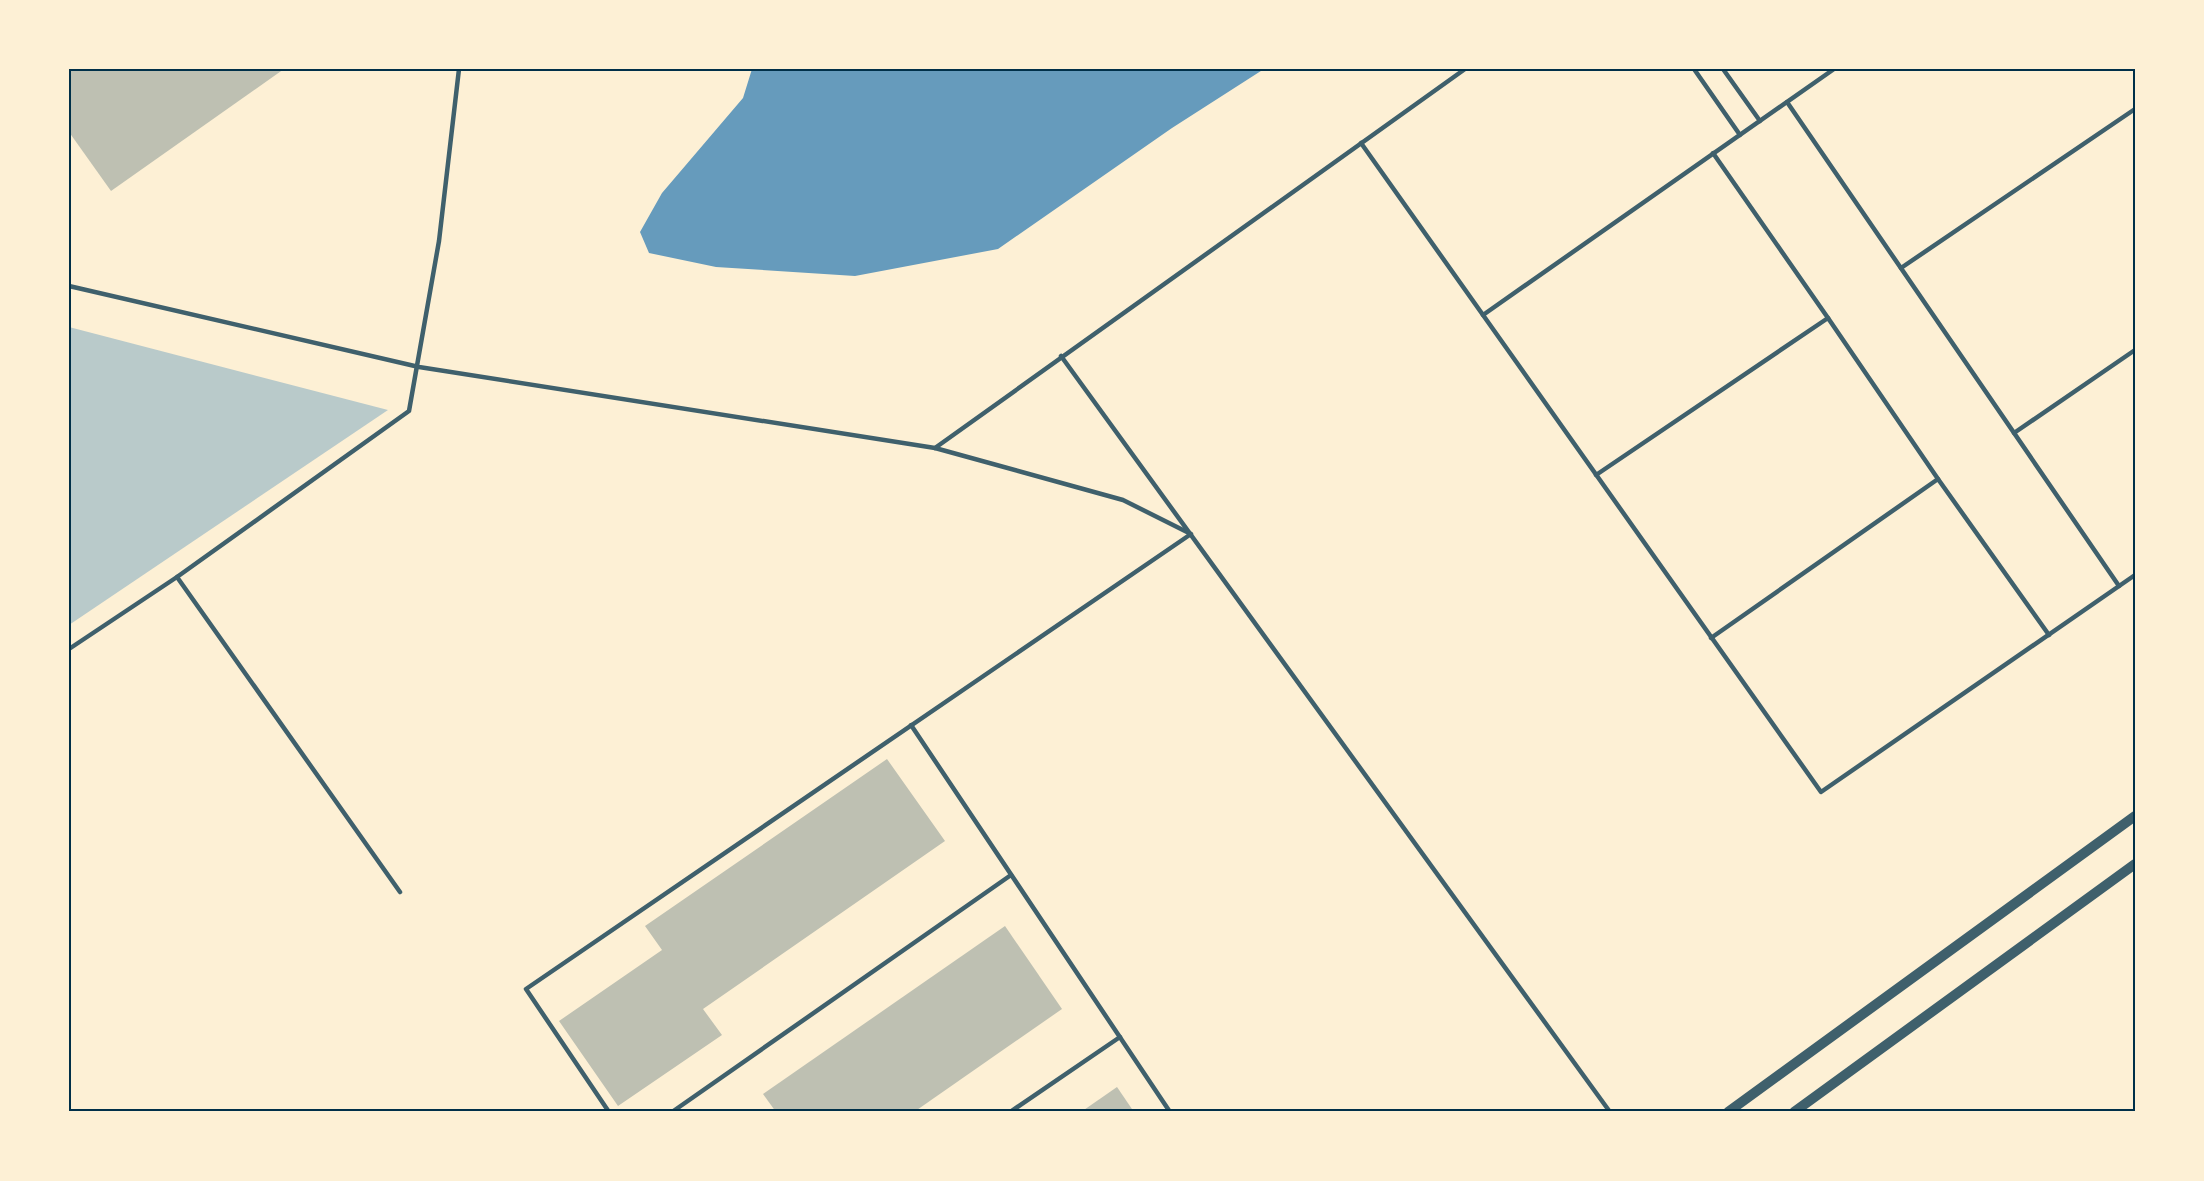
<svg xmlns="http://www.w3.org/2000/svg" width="2204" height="1181" font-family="'Exo 2',sans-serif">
<rect width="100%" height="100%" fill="#fdf0d5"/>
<path fill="#b9caca" d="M69,327L388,410L69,625Z"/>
<path fill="#669bbc" d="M752,69H1264L1172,128L998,249L855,276L716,267L649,253L640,232L662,193L743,98Z"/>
<g fill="#bec0b2">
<path d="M69,69H284L111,191L69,132Z"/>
<path d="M887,759L945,841L703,1009L722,1035L618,1106L559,1021L662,950L645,926Z"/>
<path d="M1005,926L1062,1009L914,1112H776L763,1094Z"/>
<path d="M1117,1087L1134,1112H1081Z"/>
</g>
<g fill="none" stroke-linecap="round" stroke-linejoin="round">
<g stroke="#3f606c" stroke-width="4.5">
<path d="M1694,69L1740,135"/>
<path d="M1723,69L1760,121"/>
<path d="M1787,102L2119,586"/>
<path d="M1361,143L1483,315L1834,69"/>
<path d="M1713,153L1828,318"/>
<path d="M1901,268L2135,109"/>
<path d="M69,286L419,367L935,448L1123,500L1191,534L526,989L609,1112"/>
<path d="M1483,315L1821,792L2135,575"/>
<path d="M1061,356L1610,1112"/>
<path d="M2014,433L2135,350"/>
<path d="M935,448L1465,69"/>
<path d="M1596,475L1828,318L1938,479"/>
<path d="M177,577L400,892"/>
<path d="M1711,638L1938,479L2049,635"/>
<path d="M69,649L177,577L409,411L439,241L459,69"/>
<path d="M911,725L1170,1112"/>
<path d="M672,1112L1011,875"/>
<path d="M1010,1112L1120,1037"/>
</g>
<g stroke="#3f606c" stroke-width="10">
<path d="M1728,1112L2135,816"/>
<path d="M1794,1112L2135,864"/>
</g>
</g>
<rect width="2204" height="1181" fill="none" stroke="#fdf0d5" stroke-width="141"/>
<rect x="70" y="70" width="2064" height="1040" fill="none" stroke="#003049" stroke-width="2"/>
</svg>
